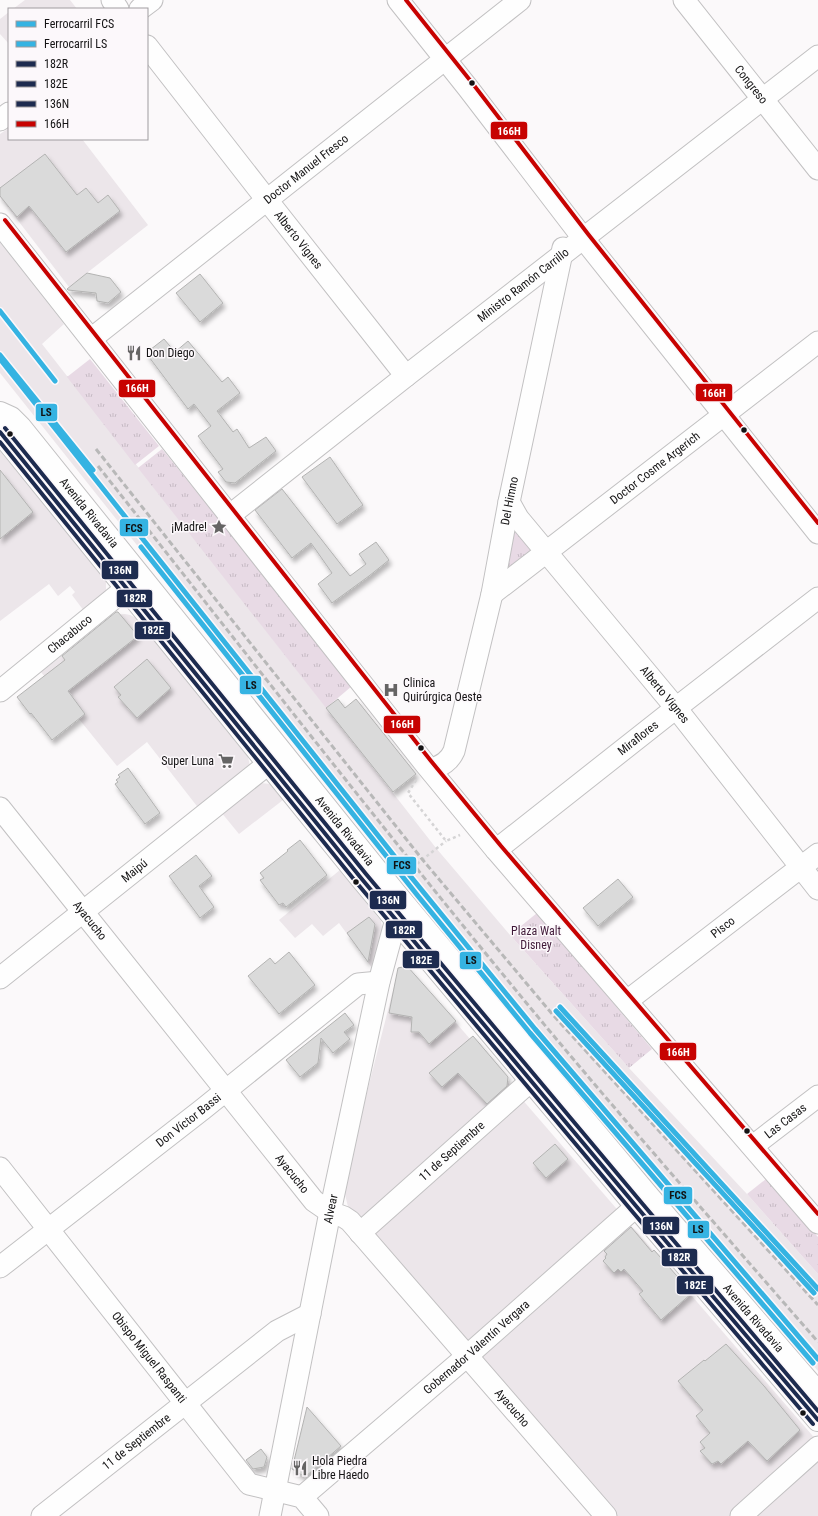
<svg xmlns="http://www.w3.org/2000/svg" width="818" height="1516" font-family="'Roboto Condensed',sans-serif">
<defs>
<pattern id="grass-tufts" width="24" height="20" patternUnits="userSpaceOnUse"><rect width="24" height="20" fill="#e8dae5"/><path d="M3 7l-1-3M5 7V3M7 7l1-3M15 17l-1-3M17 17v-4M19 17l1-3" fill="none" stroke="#c6bac4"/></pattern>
<filter id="shadow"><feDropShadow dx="2.5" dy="4.5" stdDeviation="2" flood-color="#0004"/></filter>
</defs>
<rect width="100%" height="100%" fill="#fbf9fa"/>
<g fill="#ece6ea">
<path d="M25,0H70L77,9H13Z"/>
<path d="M9,12V44L0,34V19Z"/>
<path d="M9,128V139H82L148,225L69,287L0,197V134Z"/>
<path d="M0,242L64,324L42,344L436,848L510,935L629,1068L747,1194L818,1274V1371L484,983L401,877L0,373Z"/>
<path d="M0,451L106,581V592L84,611L72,595L75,592L70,586L58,596L49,584L0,621Z"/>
<path d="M125,614L130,615L136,618L248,757L250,766L200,810L147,742L117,766L41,672L114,615Z"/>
<path d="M261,783L270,784L283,800L239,834L221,812Z"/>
<path d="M340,870L381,921L383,933L375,972L339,923L323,936L312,924L295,938L279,920Z"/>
<path d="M407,966L818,1442V1516H610L349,1211L343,1186L399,967Z"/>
</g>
<g fill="url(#grass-tufts)">
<path d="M90,359L159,446L135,465L67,377Z"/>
<path d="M162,449L311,633L352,686L326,708L138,468Z"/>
<path d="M514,528L534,550L506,571Z"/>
<path d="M537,913L652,1049L629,1068L510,935Z"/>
<path d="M766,1179L818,1237V1274L747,1194Z"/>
</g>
<g fill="#dadada" stroke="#b3b3b2" filter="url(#shadow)">
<path d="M45,154L77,195L86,188L98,203L108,195L120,211L66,252L29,206L17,217L0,196V188Z"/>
<path d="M87,273L110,278L121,292L108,303L97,301L96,293L68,290L67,289Z"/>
<path d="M200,274L223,303L200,322L176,293Z"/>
<path d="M164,339L175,352L188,341L222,382L228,377L240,393L217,411L233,432L237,429L249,448L266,437L276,451L235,483L226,482L218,472L223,469L198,436L211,426L194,404L188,409L146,353Z"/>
<path d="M330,457L363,505L337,524L302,477Z"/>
<path d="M0,470L33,512L0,539Z"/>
<path d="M282,489L350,576L366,564L359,554L376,542L389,560L369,576L332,603L318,584L332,573L311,543L292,558L255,510Z"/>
<path d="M116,612H118L138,636L68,691L85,714L52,740L31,713L30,714L17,697L65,660L62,656Z"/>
<path d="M147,659L171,688L137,718L118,697L121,695L114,687Z"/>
<path d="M338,699L345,708L356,699L416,774L393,792L326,708Z"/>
<path d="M128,768L160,813L145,824L115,784L118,782L116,780L120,777L118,775Z"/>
<path d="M300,840L327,875L286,907L283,903L279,905L260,880L264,878L260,873L288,851L287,850Z"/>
<path d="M196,855L212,876L199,886L214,907L200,918L169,876Z"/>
<path d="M618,879L633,897L598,926L583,908Z"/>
<path d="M369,917L375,924L368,962L347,933Z"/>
<path d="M289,952L315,985L279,1014L248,976L270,958L275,964Z"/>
<path d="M407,966L456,1021L429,1044L419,1032H411L412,1017L389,1013L398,968Z"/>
<path d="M345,1013L354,1025L344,1032L350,1039L333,1053L321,1038L318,1063L300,1077L286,1060Z"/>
<path d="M473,1036L508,1077L507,1086L487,1104L458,1073L442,1087L429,1073Z"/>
<path d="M555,1144L568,1159L546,1178L533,1163Z"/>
<path d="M631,1227L652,1252L654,1250L692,1293L661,1320L639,1294L643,1291L624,1269L621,1272L618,1269L614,1273L603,1261L606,1258L605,1257L607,1254L604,1251Z"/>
<path d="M726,1344L764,1386L800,1430L767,1461L748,1441L721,1464L718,1461L712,1464L700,1451L705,1448L700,1442L710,1433L696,1416L703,1410L678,1381L704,1360L705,1361Z"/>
<path d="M307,1407L341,1446L305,1477L292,1469Z"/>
<path d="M261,1449L267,1457L264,1467L253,1469L246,1460Z"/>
</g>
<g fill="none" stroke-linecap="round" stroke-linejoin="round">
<defs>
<g id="minor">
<path d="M112,0L118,9"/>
<path d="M398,0L468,88L583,238L818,533"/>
<path id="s1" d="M684,0L818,169"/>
<path d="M140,9L152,0"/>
<path id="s2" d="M147,46L267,200L406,376"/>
<path d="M0,120L9,113"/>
<path d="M0,224L426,765L496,850L818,1223"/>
<path id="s3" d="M91,339L520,0"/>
<path id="s4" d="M509,502L518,518L676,708L818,889"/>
<path id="s5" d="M229,516L406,376L818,56"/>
<path id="s6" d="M492,594L818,342"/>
<path id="s7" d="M0,691L140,577"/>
<path id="s8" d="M431,770C442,765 449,762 454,751L492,594L509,502L563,248"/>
<path id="s9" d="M0,808L314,1201L330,1212L344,1217L350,1221L606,1516"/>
<path id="s10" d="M496,850L676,708L818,598"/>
<path id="s11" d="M0,978L268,764"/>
<path id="s12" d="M627,1001L818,854"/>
<path id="s13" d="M753,1146L818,1096"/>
<path id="s14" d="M0,1168L249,1484L302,1497L318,1516"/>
<path id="s15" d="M360,1233L543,1070"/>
<path id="s16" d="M0,1267L203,1109L358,984L379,982"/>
<path id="s17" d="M302,1497L467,1356L648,1196"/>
<path id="s18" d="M42,1516L277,1331L310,1314"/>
<path id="s19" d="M270,1516L330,1212L379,982L396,919L407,908"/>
<path d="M741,1516L818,1447"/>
</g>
<g id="major">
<path id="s20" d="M0,413L11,418L20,427L394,892L648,1196L818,1393"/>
<path d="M0,432L361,878L636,1206L818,1420"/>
</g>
</defs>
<use href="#minor" stroke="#c2c1c2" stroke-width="23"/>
<use href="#major" stroke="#c2c1c2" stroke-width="24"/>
<g stroke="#d5d4d5" stroke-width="2.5" stroke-dasharray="3 3" stroke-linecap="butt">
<path d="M416,780L408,793L446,841L460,835"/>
<path d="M403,875L446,841"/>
</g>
<use href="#minor" stroke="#fefefe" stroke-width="21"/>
<use href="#major" stroke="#fefefe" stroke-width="22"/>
<g stroke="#b8b8b8" stroke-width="3" stroke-dasharray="6 3" stroke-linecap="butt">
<path d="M96,449L422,859L553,1015L818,1305"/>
<path d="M98,466C245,652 391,840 543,1023C633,1131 726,1236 818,1342"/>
</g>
<defs>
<path id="bus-1" d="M0,432L361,878L636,1206L818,1420"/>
<path id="bus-2" d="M0,442L356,882L631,1210L813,1424"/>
<path id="bus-3" d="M5,428L366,874L641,1202L818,1411"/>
<g id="bus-4">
<path d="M406,0L473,84L588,234L818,523"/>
<path d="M5,220L431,761L501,846L818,1214"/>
</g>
</defs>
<use href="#bus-1" stroke="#fcf8fb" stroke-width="7"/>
<use href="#bus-2" stroke="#fcf8fb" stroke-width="7"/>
<use href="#bus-3" stroke="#fcf8fb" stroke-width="7"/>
<use href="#bus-4" stroke="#fcf8fb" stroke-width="7"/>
<use href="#bus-1" stroke="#1d2b4f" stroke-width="4"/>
<use href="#bus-2" stroke="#1d2b4f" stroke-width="4"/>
<use href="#bus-3" stroke="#1d2b4f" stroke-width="4"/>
<use href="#bus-4" stroke="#c70201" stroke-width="4"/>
<defs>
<g id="rail-1">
<path d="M0,311L55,381"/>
<path d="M0,359L407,872L535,1029L818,1359"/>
<path d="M560,1007L818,1289"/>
</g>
<g id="rail-2">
<path d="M0,355L93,470"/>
<path d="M141,547L418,896L530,1033L813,1363"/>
<path d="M556,1011L814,1293"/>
</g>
</defs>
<use href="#rail-1" stroke="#fcf8fb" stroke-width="8"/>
<use href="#rail-2" stroke="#fcf8fb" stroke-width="8"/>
<use href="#rail-1" stroke="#35b3e2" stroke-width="5"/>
<use href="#rail-2" stroke="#35b3e2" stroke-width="5"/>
</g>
<defs>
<symbol id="restaurant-bare" viewBox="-9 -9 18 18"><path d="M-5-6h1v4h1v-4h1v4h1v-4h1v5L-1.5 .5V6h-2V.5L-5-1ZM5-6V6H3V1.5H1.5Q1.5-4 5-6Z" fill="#656464" stroke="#fcf8fb" stroke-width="2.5" paint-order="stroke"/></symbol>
<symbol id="sight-bare" viewBox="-9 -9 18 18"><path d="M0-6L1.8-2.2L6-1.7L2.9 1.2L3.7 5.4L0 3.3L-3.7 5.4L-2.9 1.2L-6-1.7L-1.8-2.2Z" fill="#656464" stroke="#fcf8fb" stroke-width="2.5" paint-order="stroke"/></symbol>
<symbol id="hospital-bare" viewBox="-9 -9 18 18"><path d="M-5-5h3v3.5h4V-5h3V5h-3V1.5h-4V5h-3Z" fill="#656464" stroke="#fcf8fb" stroke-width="2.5" paint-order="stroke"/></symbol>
<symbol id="supermarket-bare" viewBox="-9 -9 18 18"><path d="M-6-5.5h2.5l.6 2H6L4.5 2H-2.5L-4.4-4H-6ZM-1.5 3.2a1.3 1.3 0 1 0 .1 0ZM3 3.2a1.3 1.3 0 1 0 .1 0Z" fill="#656464" stroke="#fcf8fb" stroke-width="2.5" paint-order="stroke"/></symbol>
</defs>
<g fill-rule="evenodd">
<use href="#restaurant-bare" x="123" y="342" width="22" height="22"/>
<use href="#sight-bare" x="208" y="516" width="22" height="22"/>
<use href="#hospital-bare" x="380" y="679" width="22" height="22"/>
<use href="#supermarket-bare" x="215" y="750" width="22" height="22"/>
<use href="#restaurant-bare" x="289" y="1457" width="22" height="22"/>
</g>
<g fill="#141314" stroke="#fcf8fb" stroke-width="1.5">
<circle cx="472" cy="83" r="3.5"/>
<circle cx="744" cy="430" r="3.5"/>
<circle cx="10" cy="434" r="3.5"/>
<circle cx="421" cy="748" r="3.5"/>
<circle cx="356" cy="882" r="3.5"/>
<circle cx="747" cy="1131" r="3.5"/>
<circle cx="803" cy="1413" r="3.5"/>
</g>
<g text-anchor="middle" stroke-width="3" stroke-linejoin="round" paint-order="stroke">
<g font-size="12" fill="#141314" stroke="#fcf8fb">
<text dy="4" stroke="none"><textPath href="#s1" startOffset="108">Congreso</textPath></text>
<text dy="4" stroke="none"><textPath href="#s3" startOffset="274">Doctor Manuel Fresco</textPath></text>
<text dy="4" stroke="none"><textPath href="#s2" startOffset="246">Alberto Vignes</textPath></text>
<text dy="4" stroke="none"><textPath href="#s5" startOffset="374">Ministro Ramón Carrillo</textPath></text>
<text dy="4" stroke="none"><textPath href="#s6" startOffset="206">Doctor Cosme Argerich</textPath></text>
<text dy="4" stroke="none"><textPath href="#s8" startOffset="287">Del Himno</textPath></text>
<text dy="4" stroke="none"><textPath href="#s20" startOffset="135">Avenida Rivadavia</textPath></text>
<text dy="4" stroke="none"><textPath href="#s7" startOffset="90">Chacabuco</textPath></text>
<text dy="4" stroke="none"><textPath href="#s4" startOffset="248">Alberto Vignes</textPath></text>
<text dy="4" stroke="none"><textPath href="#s10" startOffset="181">Miraflores</textPath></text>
<text dy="4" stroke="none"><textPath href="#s20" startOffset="543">Avenida Rivadavia</textPath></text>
<text dy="4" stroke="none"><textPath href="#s11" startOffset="172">Maipú</textPath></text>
<text dy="4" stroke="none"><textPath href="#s9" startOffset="144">Ayacucho</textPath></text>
<text dy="4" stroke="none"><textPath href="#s12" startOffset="121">Pisco</textPath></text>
<text dy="4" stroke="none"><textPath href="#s16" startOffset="239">Don Víctor Bassi</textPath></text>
<text dy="4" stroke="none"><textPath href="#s13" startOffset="41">Las Casas</textPath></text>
<text dy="4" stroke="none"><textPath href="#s15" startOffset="123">11 de Septiembre</textPath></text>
<text dy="4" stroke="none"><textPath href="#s9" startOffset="468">Ayacucho</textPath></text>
<text dy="4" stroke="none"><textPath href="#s19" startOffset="313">Alvear</textPath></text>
<text dy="4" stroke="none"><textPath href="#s20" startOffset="1179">Avenida Rivadavia</textPath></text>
<text dy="4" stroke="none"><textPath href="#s17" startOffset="230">Gobernador Valentín Vergara</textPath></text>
<text dy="4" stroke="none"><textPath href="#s14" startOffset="241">Obispo Miguel Raspanti</textPath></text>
<text dy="4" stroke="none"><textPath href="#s9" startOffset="792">Ayacucho</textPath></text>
<text dy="4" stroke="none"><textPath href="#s18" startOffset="120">11 de Septiembre</textPath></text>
</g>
<g font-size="12" fill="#141314" stroke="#fcf8fb" text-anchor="start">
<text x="146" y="357">Don Diego</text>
<text x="207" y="531" text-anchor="end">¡Madre!</text>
<text x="403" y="687">Clinica<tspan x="403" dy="14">Quirúrgica Oeste</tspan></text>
<text x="214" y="765" text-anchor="end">Super Luna</text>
<text x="312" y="1465">Hola Piedra<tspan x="312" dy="14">Libre Haedo</tspan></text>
</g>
<g font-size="12" fill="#401a39" stroke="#fcf8fb">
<text x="536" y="935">Plaza Walt<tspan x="536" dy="14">Disney</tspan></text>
</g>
</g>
<g stroke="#fcf8fb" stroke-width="1.5">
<rect x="490" y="121" width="38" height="19" rx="4" fill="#c70201"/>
<rect x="118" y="379" width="38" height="19" rx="4" fill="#c70201"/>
<rect x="695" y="383" width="38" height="19" rx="4" fill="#c70201"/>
<rect x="35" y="403" width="23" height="19" rx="4" fill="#35b3e2"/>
<rect x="119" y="518" width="30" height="19" rx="4" fill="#35b3e2"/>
<rect x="101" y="560" width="38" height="20" rx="4" fill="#1d2b4f"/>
<rect x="116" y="589" width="37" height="19" rx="4" fill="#1d2b4f"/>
<rect x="134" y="621" width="37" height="19" rx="4" fill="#1d2b4f"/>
<rect x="239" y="675" width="23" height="20" rx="4" fill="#35b3e2"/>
<rect x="383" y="715" width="38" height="19" rx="4" fill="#c70201"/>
<rect x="386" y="856" width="31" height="19" rx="4" fill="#35b3e2"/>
<rect x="369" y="890" width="38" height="20" rx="4" fill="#1d2b4f"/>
<rect x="385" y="920" width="38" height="19" rx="4" fill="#1d2b4f"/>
<rect x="402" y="950" width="38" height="19" rx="4" fill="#1d2b4f"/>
<rect x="459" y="951" width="23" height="19" rx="4" fill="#35b3e2"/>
<rect x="659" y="1042" width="38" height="19" rx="4" fill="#c70201"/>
<rect x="663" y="1186" width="30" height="19" rx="4" fill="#35b3e2"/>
<rect x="642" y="1216" width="38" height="19" rx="4" fill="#1d2b4f"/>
<rect x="687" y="1220" width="23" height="19" rx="4" fill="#35b3e2"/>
<rect x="661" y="1248" width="37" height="19" rx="4" fill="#1d2b4f"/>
<rect x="676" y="1275" width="38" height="20" rx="4" fill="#1d2b4f"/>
</g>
<g font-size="11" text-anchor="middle" font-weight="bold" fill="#fff">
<text x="509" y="135">166H</text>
<text x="137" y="392">166H</text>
<text x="714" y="397">166H</text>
<text x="120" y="574">136N</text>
<text x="135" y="602">182R</text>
<text x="153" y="634">182E</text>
<text x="402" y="728">166H</text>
<text x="388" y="904">136N</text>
<text x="404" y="934">182R</text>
<text x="421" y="964">182E</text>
<text x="678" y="1056">166H</text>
<text x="661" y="1230">136N</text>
<text x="679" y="1261">182R</text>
<text x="695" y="1289">182E</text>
</g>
<g font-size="11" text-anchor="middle" font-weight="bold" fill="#111">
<text x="46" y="416">LS</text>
<text x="134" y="532">FCS</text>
<text x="251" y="689">LS</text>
<text x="402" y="869">FCS</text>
<text x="471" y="964">LS</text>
<text x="678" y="1199">FCS</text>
<text x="698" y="1233">LS</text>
</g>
<rect x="8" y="8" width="140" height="132" fill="#fcf8fb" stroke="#9f9c9f"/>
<rect x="16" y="21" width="20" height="6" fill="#35b3e2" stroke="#9f9c9f"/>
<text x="44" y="28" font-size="12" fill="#141314">Ferrocarril FCS</text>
<rect x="16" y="41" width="20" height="6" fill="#35b3e2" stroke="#9f9c9f"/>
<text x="44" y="48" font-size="12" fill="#141314">Ferrocarril LS</text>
<rect x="16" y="61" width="20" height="6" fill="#1d2b4f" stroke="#9f9c9f"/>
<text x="44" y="68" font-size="12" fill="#141314">182R</text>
<rect x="16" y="81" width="20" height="6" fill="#1d2b4f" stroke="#9f9c9f"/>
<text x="44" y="88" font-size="12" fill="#141314">182E</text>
<rect x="16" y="101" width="20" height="6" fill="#1d2b4f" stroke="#9f9c9f"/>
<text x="44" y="108" font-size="12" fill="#141314">136N</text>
<rect x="16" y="121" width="20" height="6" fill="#c70201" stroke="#9f9c9f"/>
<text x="44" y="128" font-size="12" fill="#141314">166H</text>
</svg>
